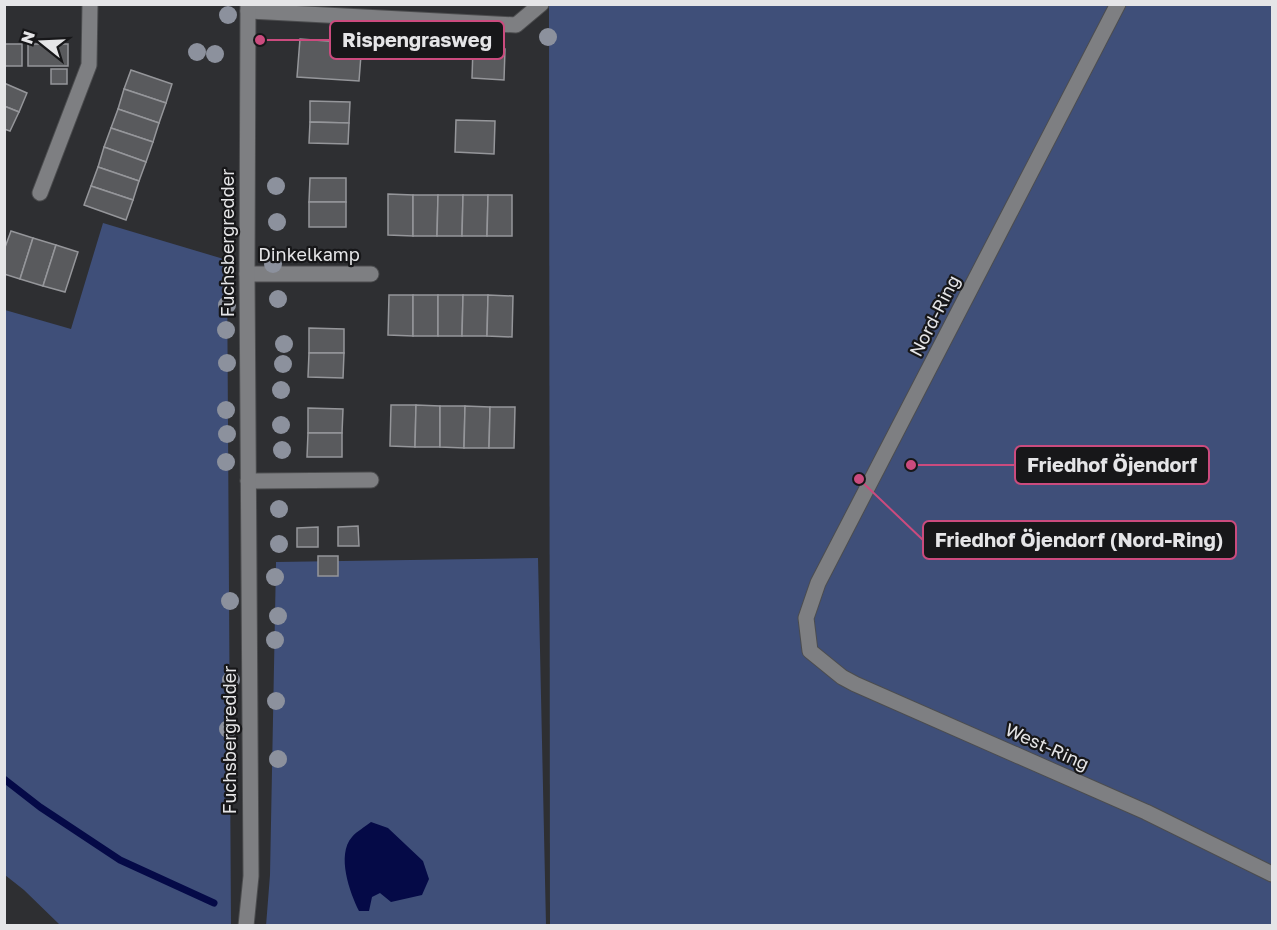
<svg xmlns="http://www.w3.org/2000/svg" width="1277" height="930" font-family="'Golos Text',sans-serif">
<rect width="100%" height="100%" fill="#2e2f32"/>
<g fill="#3f4f79">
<path d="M549,5H1272V925H550Z"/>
<path d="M103,223L227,260L231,925H60L24,890L5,875V310L71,329Z"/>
<path d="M538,558L546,925L266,926L270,875L276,562Z"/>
</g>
<path fill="#050a47" d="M371,822L388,828L423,861L429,879L422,895L391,902L380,893L372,897L369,911H359C350,893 336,855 352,837C357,831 365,827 371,822Z"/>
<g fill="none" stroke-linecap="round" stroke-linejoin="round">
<path stroke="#050a47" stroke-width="7" d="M4,779L40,807L120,860L214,903"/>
</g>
<g fill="#595a5d" stroke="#95969a" stroke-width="1.5">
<path d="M300,39L354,43L353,54L361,55L359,81L297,77Z"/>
<rect x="4" y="44" width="18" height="22"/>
<rect x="28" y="44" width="40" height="22"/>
<path d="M473,48L505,49L504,80L472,78Z"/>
<rect x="51" y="69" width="16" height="15"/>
<path d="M131,70L172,84L166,103L124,89Z"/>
<path d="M4,83L27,93L19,112L4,106Z"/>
<path d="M124,89L166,103L159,123L118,109Z"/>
<path d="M310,101L350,102L349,123L310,122Z"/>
<path d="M4,106L19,112L10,131L4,129Z"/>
<path d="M118,109L159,123L153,142L111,128Z"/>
<path d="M456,120L495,121L494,154L455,152Z"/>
<path d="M310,122L349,123L348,144L309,143Z"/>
<path d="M111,128L153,142L146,162L104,147Z"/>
<path d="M104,147L146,162L139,181L98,167Z"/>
<path d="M98,167L139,181L133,200L91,186Z"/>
<path d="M310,178H346V202H309Z"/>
<path d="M91,186L133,200L126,220L84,205Z"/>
<path d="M388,194L413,195V236L388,235Z"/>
<path d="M413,195H438L437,236H413Z"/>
<path d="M438,195H463L462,236H437Z"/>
<path d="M463,195H488L487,236H462Z"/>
<path d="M488,195H512V236H487Z"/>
<rect x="309" y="202" width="37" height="25"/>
<path d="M11,231L33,238L20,279L4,274V250Z"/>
<path d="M33,238L56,245L43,286L20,279Z"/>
<path d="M56,245L78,252L65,292L43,286Z"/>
<path d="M389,295H413V336L388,335Z"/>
<rect x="413" y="295" width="25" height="41"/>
<path d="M438,295H463L462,336H438Z"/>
<path d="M463,295H488L487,336H462Z"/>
<path d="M488,295L513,296L512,337L487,336Z"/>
<path d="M309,328L344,329V353H309Z"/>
<path d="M309,353H344L343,378L308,377Z"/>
<path d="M391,405H416L415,447L390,446Z"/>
<path d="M416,405L440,406V447H415Z"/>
<path d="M440,406H465L464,448L440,447Z"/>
<path d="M465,406L490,407L489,448H464Z"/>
<path d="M490,407H515L514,448H489Z"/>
<path d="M308,408L343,409L342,433H308Z"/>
<path d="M308,433H342V457H307Z"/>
<path d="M358,526L359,546H338V527Z"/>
<path d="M318,527V547H297V528Z"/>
<rect x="318" y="556" width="20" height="20"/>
</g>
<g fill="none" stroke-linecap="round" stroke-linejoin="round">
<defs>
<g id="minor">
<path d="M1118,4L818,583L806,618L810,651L842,677L855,684L1146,812L1272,874"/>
<path d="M248,11L516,25L541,4"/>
<path d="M40,193L89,65L90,4"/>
<path d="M247,274H371"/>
<path d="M248,481L371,480"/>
<path d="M246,926L251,876L247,274L248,4"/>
</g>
</defs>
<use href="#minor" stroke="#4c4d4f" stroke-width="17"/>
<use href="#minor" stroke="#7e7f82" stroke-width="15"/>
</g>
<g fill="#8c919d">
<circle cx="228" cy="15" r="9"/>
<circle cx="548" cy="37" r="9"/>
<circle cx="197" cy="52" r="9"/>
<circle cx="215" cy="54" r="9"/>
<circle cx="276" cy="186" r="9"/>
<circle cx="277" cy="222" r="9"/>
<circle cx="273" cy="264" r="9"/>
<circle cx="278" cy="299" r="9"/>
<circle cx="227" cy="305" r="9"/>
<circle cx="226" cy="330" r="9"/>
<circle cx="284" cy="344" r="9"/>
<circle cx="227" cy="363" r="9"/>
<circle cx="283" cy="364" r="9"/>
<circle cx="281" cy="390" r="9"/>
<circle cx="226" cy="410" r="9"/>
<circle cx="281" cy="425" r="9"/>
<circle cx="227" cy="434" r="9"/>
<circle cx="282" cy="450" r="9"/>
<circle cx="226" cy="462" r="9"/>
<circle cx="279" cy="509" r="9"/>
<circle cx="279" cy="544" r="9"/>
<circle cx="275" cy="577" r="9"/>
<circle cx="230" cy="601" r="9"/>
<circle cx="278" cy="616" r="9"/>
<circle cx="275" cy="640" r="9"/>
<circle cx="231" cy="680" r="9"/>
<circle cx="276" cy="701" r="9"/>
<circle cx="228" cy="729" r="9"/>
<circle cx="278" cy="759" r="9"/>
</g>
<g text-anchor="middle" stroke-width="4.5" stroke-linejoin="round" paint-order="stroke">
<g font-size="18" fill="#e5e5e7" stroke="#171719">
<text transform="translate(228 243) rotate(-90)" y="6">Fuchsbergredder</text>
<text x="309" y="261">Dinkelkamp</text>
<text transform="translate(935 316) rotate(-63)" y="6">Nord-Ring</text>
<text transform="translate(230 740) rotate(-90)" y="6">Fuchsbergredder</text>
<text transform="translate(1047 747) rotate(24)" y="6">West-Ring</text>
</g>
</g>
<path fill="none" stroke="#cb4b7e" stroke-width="2" d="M260 40L330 40M911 465L1015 465M859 479L923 540"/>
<g fill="#cb4b7e" stroke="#171719" stroke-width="2">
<circle cx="260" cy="40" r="6"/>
<circle cx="911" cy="465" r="6"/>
<circle cx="859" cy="479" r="6"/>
</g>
<g fill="#171719" stroke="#cb4b7e" stroke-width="2">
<rect x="330" y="21" width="174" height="38" rx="6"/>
<rect x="1015" y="446" width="194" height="38" rx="6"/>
<rect x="923" y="521" width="313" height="38" rx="6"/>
</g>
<g font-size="20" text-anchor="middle" font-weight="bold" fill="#e5e5e7">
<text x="417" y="47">Rispengrasweg</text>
<text x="1112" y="472">Friedhof Öjendorf</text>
<text x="1079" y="547">Friedhof Öjendorf (Nord-Ring)</text>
</g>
<rect width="1277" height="930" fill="none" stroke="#e5e5e7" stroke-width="12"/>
<g transform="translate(42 42) rotate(288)" stroke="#171719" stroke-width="4.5" paint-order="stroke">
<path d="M0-4.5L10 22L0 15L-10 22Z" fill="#e5e5e7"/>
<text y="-9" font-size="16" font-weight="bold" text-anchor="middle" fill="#e5e5e7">N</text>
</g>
</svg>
